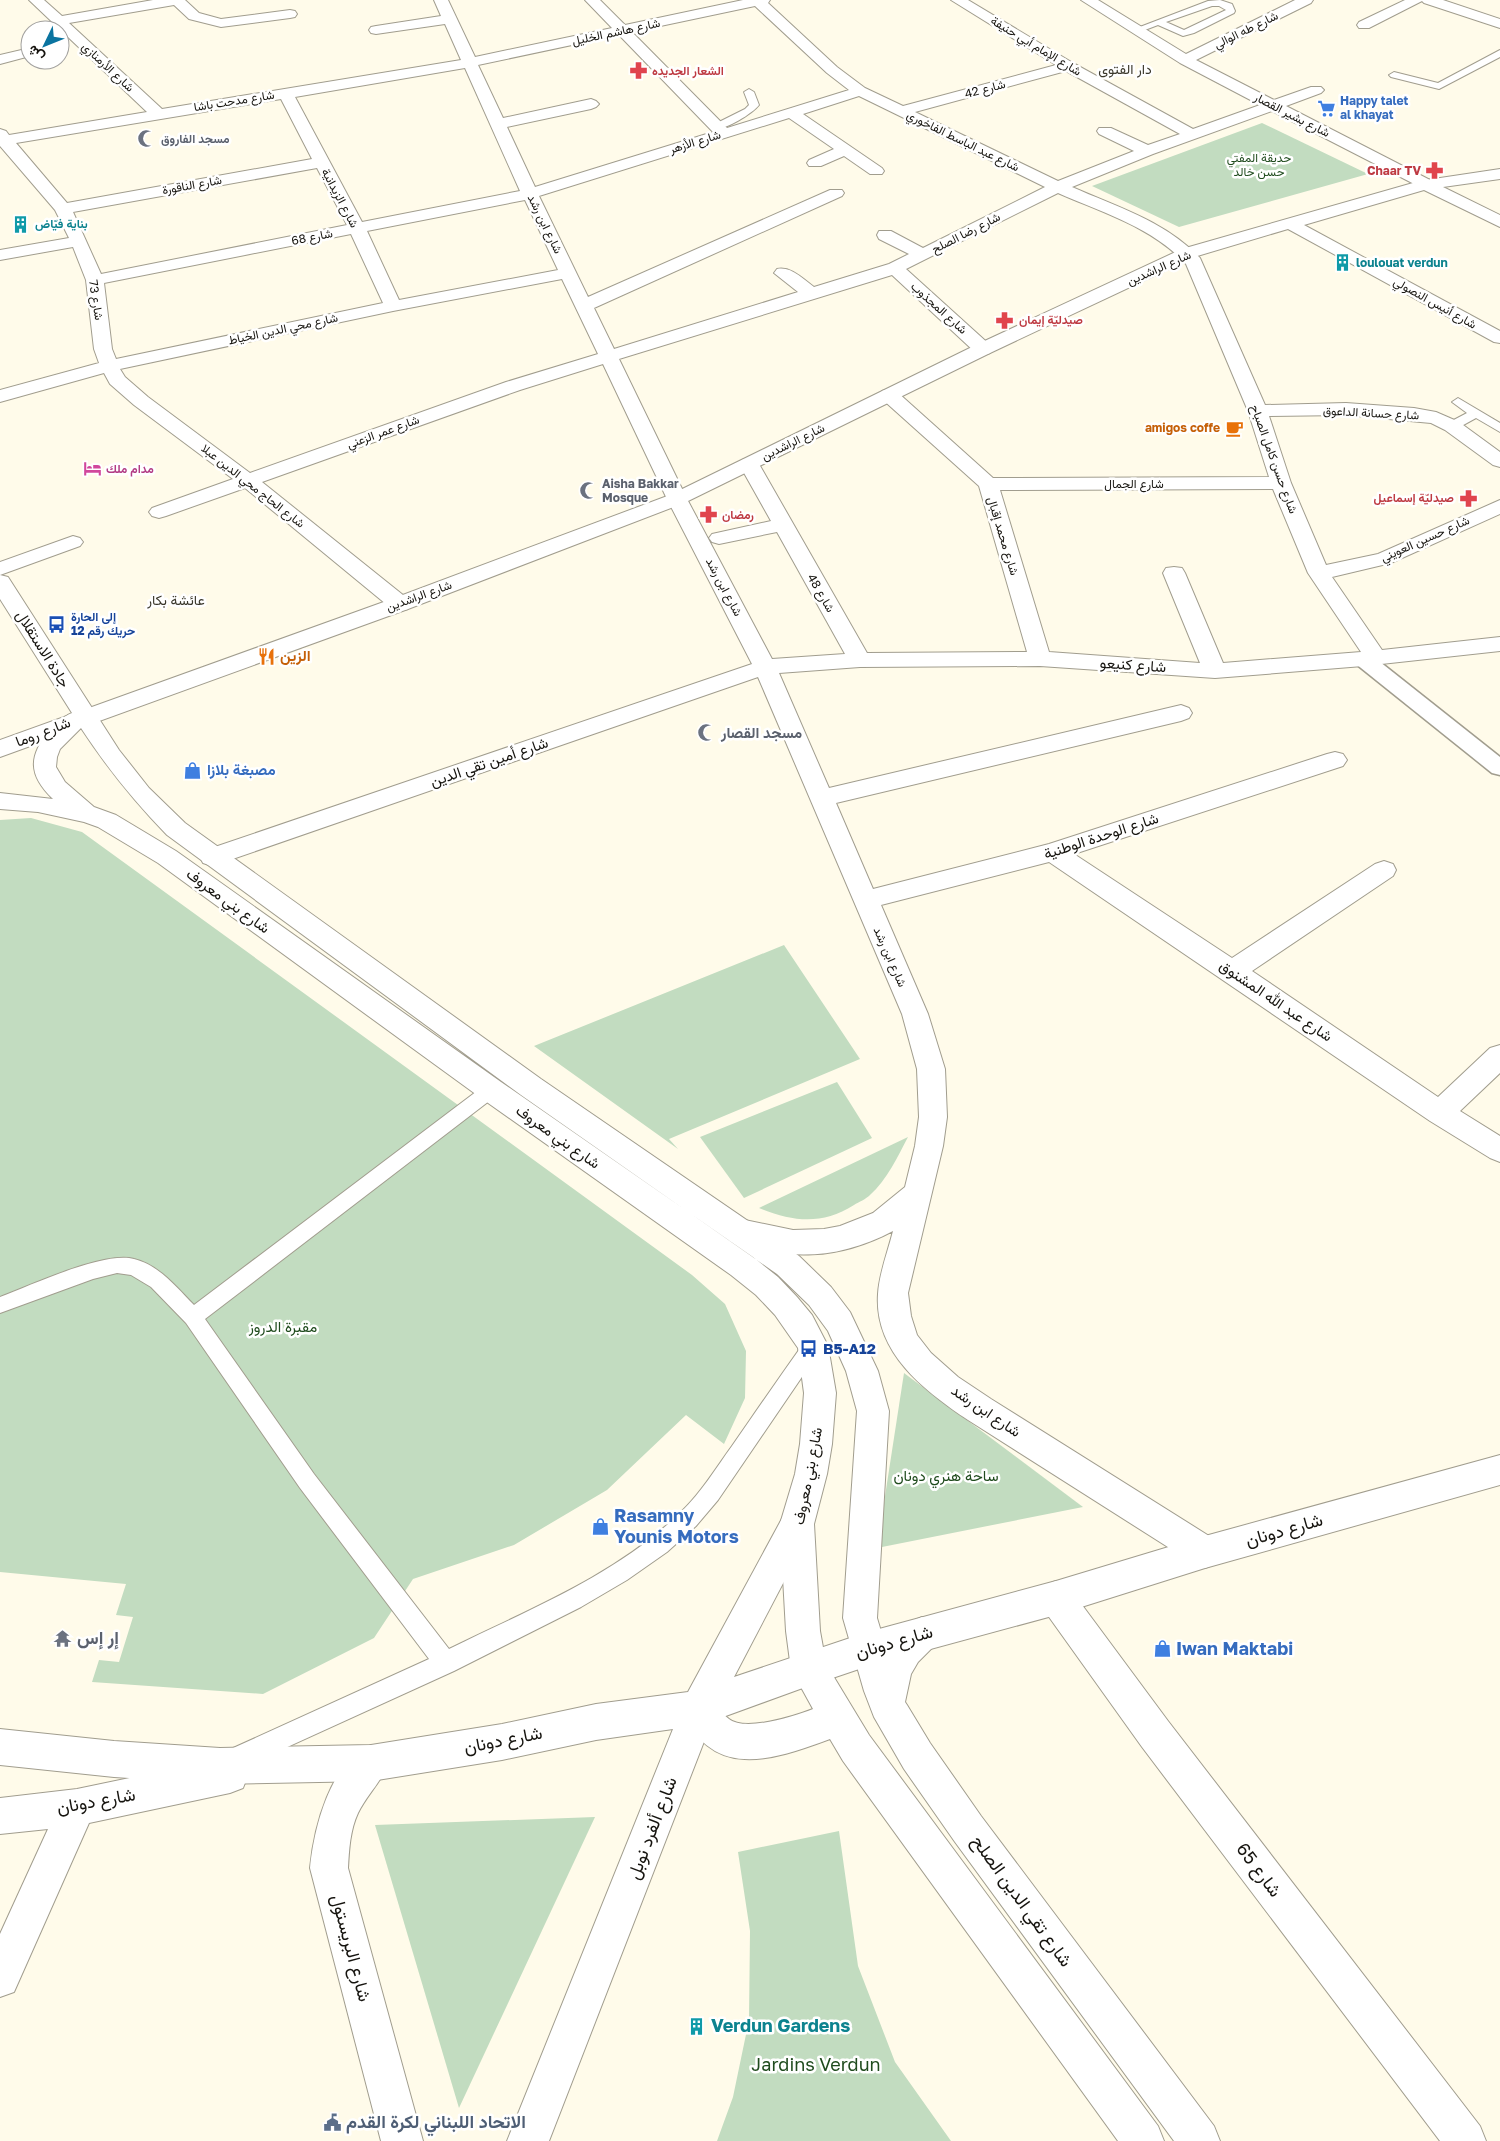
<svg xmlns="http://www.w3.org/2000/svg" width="1500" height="2141" font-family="'Golos Text',Vazirmatn,sans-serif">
<rect width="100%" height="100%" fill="#fffbea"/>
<g fill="#c2dcc0">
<path d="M1262,123L1368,174L1179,227L1092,186Z"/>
<path d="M31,818L82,832L692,1275L725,1304L746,1351L745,1398L724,1444L686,1415L607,1490L514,1545L413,1579L374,1638L263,1694L92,1682L99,1660L119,1662L133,1617L116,1615L126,1584L0,1572V820Z"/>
<path d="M784,945L860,1059L669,1139L678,1149L534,1046Z"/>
<path d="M837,1082L872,1138L744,1198L700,1137Z"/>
<path d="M908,1137C898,1156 887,1180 870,1195C866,1199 859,1202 854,1205C822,1225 794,1222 759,1208Z"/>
<path d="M904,1373L1083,1507L877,1548Z"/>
<path d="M595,1817L459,2108L375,1825Z"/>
<path d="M839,1831L858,1966L895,2062L951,2141H717L733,2097L749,2020L750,1931L738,1852Z"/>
</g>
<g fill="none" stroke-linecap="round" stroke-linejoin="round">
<defs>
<g id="service">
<path d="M1220,0L1232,4L1235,11L1234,13L1194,33L1183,36L1158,25L1137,33L1132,30L1208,1ZM1212,6H1219L1226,10L1184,30L1166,22Z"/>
<path d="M1500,50V57L1439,89L1391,77L1389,75L1394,72L1438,83Z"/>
<path d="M749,89L754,92L759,105C752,114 724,131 713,129V125L745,109L749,105L744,92Z"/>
<path d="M1458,398L1500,423V432L1476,418L1456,429H1448L1446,426L1448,423L1467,413L1452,402Z"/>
<path d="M491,1083L497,1085L500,1090L497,1095L205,1319L314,1474L449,1649C528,1610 617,1575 681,1512C701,1493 716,1468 732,1446C757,1410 781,1375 806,1340L813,1337L820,1340L823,1346L718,1500L696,1526L667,1552L627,1580L581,1607L454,1671L239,1769L231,1765L227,1757L231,1749L429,1659L300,1488L186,1323L151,1287L131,1275L117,1273L93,1279L0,1313V1297C32,1285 104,1251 134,1259C159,1265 177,1288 194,1305L485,1085Z"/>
</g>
<path id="pedestrian" d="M1363,653L1370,654L1500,757V775L1492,773L1356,664L1353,659L1356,654Z"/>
<g id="minor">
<path d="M29,0H44L62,16L153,0H185L199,13L221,19L290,10L295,11L297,14L295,17L290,18L221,27L189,19L174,5L69,23L162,109L461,60L445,24L376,34L371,33L369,30L371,27L376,26L441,16L434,0H448L475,57L612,28L585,0H600L625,25L743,0H770L768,3L837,67L865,88L903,106L1056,65L951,0H968L1073,63L1193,129L1260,105L1180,63L1081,0H1098L1186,54L1295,0H1313L1311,3L1196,60L1274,100L1311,87H1321L1324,90L1321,93L1286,106L1432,181L1434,184L1432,187H1420L1272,111L1153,154L1072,187C1117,207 1165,221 1200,258L1265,405L1346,403L1414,408L1436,412L1459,422L1500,452V467L1493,465L1445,430L1431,423L1346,415L1269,416L1291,483L1326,565L1378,554L1500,500V514L1391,563L1332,577L1382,650L1500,637V651L1363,666L1215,678L1040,666L860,667L779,673L829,788L1181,705L1189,708L1192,713L1189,718L1181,721L836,803L873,889L1049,844L1327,754L1335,752L1343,754L1347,760L1343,766L1074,854L1232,958L1375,864L1384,861L1393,864L1396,870L1393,876L1252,971L1438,1097L1490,1048L1500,1045V1073L1460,1111L1500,1136V1162L1490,1158L1430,1121L1049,862L881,905L928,1014L945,1069L947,1117L943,1146L908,1293L911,1316L917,1335L931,1353L958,1377L991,1399L1217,1541L1222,1552L1217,1563L1205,1568L1193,1563L968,1420C925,1391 874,1353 878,1294C879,1274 888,1251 893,1231C838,1260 788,1261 730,1241L725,1232L730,1223L740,1219L793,1230L824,1229L840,1226L873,1213L905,1187L915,1146L919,1117L917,1069L902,1014L758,677L221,863L212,866L203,863L200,857L203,851L752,664L667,499L603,364L520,390L262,482L408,599L411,604L408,609L400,611L392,609L245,488L166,516L159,518L152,516L149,512L152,508L233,479L134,405L110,384L104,373L0,402V390L99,363L94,349L86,280L73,247L0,260V250L69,238L55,210L0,146V129L6,131L9,135L147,112ZM755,6L827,73L849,90L727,128L632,32ZM619,35L713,132L535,187L507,127L591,109L596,107L599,104L596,101L591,99L503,118L478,65ZM465,68L520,191L362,222L295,97ZM1066,71L1180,134L1148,145L1111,128H1099L1097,131L1099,134L1134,151L1058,181L915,112ZM859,96L1045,187L923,248L891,231H879L877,235L879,239L909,254L889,264L814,287C803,279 791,266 777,269L774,273L798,292L614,349L594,308L842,196L844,193L842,190H830L588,297L539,196L789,118L834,149L809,160L807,163L809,166H821L844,156L870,174H882L884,171L882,168L803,114ZM281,99L312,159L67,203L16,143ZM317,168L347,225L101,274L73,212ZM1058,193C1103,213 1152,227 1186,264L1248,411L1269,477L993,478L896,391L889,389L882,391L880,395L882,399L979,486L1027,652L867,653L759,464L756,460L749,458L742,460L739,464L771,521L712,534L709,538L712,542L719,544L777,532L845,654L772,659L687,499L619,359L892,275L976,353L983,355L990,353L992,349L990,345L906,269ZM525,200L558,270L399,300L367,231ZM351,234L383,303L116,359L112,349L104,283ZM562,279L598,354L506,382L250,473L148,397L125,377L120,369L393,311ZM1273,489L1308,573L1361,652L1223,663L1185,573L1182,568L1174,567L1166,568L1163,573L1200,663L1049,652L1000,490Z"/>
<path d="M1405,0H1443L1500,19V28L1424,3L1422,1L1369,28H1359L1357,25L1359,22Z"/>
<path d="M30,48V56L0,64V55Z"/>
<path d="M73,536L80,538L83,542L80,546L0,575V562Z"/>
<path d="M1056,1581L1068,1586L1168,1721L1480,2126L1486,2141H1440L1142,1747L1044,1610L1039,1598L1044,1586Z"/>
<path d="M371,1745L384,1750L389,1763C381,1782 367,1795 358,1813C350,1830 349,1850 348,1868L423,2141H381L310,1868C314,1828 330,1762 371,1745Z"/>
<path d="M230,1757L243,1762L248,1775L243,1788L230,1793L89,1823L14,1992L0,1997V1934L48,1829L0,1834V1798L77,1789Z"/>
</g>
<g id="tertiary">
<path d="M1500,169V179L1443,187L1500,215V227L1424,190L1304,225L1500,331V343L1494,342L1288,229L1194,257L990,353L684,503L408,609L0,757V740L392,599L670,495L976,345L1182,249L1420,181Z"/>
<path d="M1500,1455V1485L1205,1568L1056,1615L868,1666L800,1689L712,1721L549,2141H507L673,1729L596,1740L502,1760L371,1781L220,1784L114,1777L0,1765V1729L114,1741L220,1748L371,1745L502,1724L596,1704L688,1692L785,1513L797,1508L809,1513L814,1524L734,1677L868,1632L1056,1581L1205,1536Z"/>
</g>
<path id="secondary" d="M0,575L8,577L119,750L149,788L185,823L541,1079L799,1256L831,1287L850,1312L878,1371L889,1411L877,1618L886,1648C895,1633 907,1623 922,1617L934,1622L939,1634L934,1646L918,1662L911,1674L905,1702L907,1705L930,1743L981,1816L1214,2126L1220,2141H1174L955,1842L904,1769L874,1717L864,1691L843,1618L857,1411L846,1371L828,1331L809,1305L777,1274L521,1095L167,835C133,800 108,769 81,728L60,749L57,757L56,767L65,782L94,807L116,815L176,851L501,1082L753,1257L778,1277L797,1297L812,1315L828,1346L836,1393L832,1444L827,1474L814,1524L820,1631L826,1664L869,1735L1158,2126L1164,2141H1118L843,1761L830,1739C771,1761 711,1781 681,1708L686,1695L699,1690C718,1698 715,1708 729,1719C745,1732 795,1716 813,1709L791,1669L786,1631L780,1524L795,1474L800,1444L804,1393L798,1348L775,1315L756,1295L731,1275L481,1098L158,863L98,827L84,822L38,812L0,809V793L53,799C28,775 28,756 50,730C56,724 64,716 72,713L0,599Z"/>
</defs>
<use href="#service" stroke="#a19d8e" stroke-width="2"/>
<use href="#pedestrian" stroke="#a19d8e" stroke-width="3"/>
<use href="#minor" stroke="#a19d8e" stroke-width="2"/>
<use href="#tertiary" stroke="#a19d8e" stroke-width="2"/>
<use href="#secondary" stroke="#a19d8e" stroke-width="2"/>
<use href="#service" fill="#fff" fill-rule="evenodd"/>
<use href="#pedestrian" fill="#fff" fill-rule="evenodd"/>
<use href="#minor" fill="#fff" fill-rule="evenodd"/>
<use href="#tertiary" fill="#fff" fill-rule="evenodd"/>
<use href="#secondary" fill="#fff" fill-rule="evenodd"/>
</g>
<defs>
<symbol id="pharmacy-bare" viewBox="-9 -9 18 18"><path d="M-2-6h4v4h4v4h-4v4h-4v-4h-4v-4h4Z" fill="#e0444e" stroke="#fff" stroke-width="2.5" paint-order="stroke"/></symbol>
<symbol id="supermarket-bare" viewBox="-9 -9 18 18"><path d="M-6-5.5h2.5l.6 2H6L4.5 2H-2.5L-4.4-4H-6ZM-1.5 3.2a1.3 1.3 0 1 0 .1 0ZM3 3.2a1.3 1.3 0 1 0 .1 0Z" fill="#3f7fe0" stroke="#fff" stroke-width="2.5" paint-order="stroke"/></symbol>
<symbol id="mosque-bare" viewBox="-9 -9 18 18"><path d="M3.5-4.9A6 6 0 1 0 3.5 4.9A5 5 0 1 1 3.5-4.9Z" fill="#6b7280" stroke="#fff" stroke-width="2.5" paint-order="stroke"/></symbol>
<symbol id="building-bare" viewBox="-9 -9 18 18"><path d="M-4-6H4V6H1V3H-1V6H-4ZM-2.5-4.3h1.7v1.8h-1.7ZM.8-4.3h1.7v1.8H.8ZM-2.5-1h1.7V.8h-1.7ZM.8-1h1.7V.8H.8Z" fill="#0f9aa8" stroke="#fff" stroke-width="2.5" paint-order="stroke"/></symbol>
<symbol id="cafe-bare" viewBox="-9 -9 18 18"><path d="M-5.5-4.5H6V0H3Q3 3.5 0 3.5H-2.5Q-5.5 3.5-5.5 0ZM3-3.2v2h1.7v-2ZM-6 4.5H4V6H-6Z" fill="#e8710a" stroke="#fff" stroke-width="2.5" paint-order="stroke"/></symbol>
<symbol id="hotel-bare" viewBox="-9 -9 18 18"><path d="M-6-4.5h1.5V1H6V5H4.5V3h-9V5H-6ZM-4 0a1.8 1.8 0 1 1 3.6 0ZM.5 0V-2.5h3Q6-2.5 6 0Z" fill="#d1479c" stroke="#fff" stroke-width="2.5" paint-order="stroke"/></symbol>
<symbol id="bus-bare" viewBox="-9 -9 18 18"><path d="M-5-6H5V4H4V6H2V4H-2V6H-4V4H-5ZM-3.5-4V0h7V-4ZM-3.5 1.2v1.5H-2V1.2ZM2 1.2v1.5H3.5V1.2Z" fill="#1a4fb4" stroke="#fff" stroke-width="2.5" paint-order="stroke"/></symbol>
<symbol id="restaurant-bare" viewBox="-9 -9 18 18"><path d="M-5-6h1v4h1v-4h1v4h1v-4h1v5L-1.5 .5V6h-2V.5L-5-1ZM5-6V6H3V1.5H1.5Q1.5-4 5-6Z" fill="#e8710a" stroke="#fff" stroke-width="2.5" paint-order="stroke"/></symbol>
<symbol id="shop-bare" viewBox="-9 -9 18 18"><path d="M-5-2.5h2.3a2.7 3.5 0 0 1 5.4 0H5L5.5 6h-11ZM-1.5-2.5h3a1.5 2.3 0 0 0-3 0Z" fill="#3f7fe0" stroke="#fff" stroke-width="2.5" paint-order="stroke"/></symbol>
<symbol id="temple-bare" viewBox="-9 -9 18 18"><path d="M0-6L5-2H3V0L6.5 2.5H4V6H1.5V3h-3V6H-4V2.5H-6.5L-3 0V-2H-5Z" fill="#6b7280" stroke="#fff" stroke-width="2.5" paint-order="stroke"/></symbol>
<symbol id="civic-bare" viewBox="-9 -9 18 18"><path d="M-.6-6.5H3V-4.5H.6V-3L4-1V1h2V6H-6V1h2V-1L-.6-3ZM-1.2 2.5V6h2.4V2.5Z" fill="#5c6f8a" stroke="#fff" stroke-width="2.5" paint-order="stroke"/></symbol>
</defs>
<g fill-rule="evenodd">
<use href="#pharmacy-bare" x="626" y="58" width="25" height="25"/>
<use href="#supermarket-bare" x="1314" y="96" width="25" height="25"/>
<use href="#mosque-bare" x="134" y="126" width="25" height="25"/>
<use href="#pharmacy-bare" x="1422" y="158" width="25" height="25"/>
<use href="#building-bare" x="8" y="212" width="25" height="25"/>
<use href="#building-bare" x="1330" y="250" width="25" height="25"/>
<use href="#pharmacy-bare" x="992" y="308" width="25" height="25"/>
<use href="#cafe-bare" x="1222" y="416" width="25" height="25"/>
<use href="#hotel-bare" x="80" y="456" width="25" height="25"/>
<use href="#mosque-bare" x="576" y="478" width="25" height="25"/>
<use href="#pharmacy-bare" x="1456" y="486" width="25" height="25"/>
<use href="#pharmacy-bare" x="696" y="502" width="25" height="25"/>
<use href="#bus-bare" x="44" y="612" width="25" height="25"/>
<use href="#restaurant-bare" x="254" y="644" width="25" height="25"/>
<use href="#mosque-bare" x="694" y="720" width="25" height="25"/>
<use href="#shop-bare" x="180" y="758" width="25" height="25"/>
<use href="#bus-bare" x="796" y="1336" width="25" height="25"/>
<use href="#shop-bare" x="588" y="1514" width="25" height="25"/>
<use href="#temple-bare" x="50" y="1626" width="25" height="25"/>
<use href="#shop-bare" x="1150" y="1636" width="25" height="25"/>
<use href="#building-bare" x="684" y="2014" width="25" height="25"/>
<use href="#civic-bare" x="320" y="2110" width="25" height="25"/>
</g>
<g text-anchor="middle" stroke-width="5" stroke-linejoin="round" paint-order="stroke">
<g font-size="12" fill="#16140f" stroke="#fff">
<text transform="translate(1246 30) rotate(-26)" y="4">شارع طه الوالي</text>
<text transform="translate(616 32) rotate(-12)" y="4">شارع هاشم الخليل</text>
<text transform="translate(1036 46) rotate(31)" y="4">شارع الإمام أبي حنيفة</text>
<text transform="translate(108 67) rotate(43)" y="4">شارع الأرمنازي</text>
<text transform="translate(985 89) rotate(-15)" y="4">شارع 42</text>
<text transform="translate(234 101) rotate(-9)" y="4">شارع مدحت باشا</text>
<text transform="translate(1292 115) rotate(27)" y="4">شارع بشير القصار</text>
<text transform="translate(963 141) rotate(26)" y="4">شارع عبد الباسط الفاخوري</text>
<text transform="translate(695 142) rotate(-17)" y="4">شارع الأزهر</text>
<text transform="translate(192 185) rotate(-10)" y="4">شارع الناقورة</text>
<text transform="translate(340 198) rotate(62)" y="4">شارع الزيدانية</text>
<text transform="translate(545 224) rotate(64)" y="4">شارع ابن رشد</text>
<text transform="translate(966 233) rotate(-27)" y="4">شارع رضا الصلح</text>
<text transform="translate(312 237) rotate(-11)" y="4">شارع 68</text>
<text transform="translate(1159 268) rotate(-24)" y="4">شارع الراشدين</text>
<text transform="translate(96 300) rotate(81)" y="4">شارع 73</text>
<text transform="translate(1435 303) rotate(29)" y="4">شارع أنيس النصولي</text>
<text transform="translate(939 308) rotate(42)" y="4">شارع المجذوب</text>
<text transform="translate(283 329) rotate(-12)" y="4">شارع محي الدين الخياط</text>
<text transform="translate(1371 413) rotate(3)" y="4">شارع حسانة الداعوق</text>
<text transform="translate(383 432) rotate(-20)" y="4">شارع عمر الزعني</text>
<text transform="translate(793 442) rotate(-26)" y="4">شارع الراشدين</text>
<text transform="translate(1274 459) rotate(70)" y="4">شارع حسن كامل الصباح</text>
<text x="1134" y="488">شارع الجمال</text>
<text transform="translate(253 486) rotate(38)" y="4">شارع الحاج محي الدين عبلا</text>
<text transform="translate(1003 536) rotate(73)" y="4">شارع محمد إقبال</text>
<text transform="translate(1425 539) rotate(-24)" y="4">شارع حسين العويني</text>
<text transform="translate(724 587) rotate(62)" y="4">شارع ابن رشد</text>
<text transform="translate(821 593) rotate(60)" y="4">شارع 48</text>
<text transform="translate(419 596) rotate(-20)" y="4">شارع الراشدين</text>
<text transform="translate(890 957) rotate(66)" y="4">شارع ابن رشد</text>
</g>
<g font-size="12" font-weight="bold" fill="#be3a42" stroke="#fff" text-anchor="start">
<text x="652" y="75">الشعار الجديده</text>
<text x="1421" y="175" text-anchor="end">Chaar TV</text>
<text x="1019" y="324">صيدليّة إيمان</text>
<text x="1454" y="502" text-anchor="end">صيدليّة إسماعيل</text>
<text x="722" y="519">رمضان</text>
</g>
<g font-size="12" font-weight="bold" fill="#366cbe" stroke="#fff" text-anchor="start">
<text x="1340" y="105">Happy talet<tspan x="1340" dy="14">al khayat</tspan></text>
</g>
<g font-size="12" font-weight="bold" fill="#5b616d" stroke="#fff" text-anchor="start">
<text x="161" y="143">مسجد الفاروق</text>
<text x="602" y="488">Aisha Bakkar<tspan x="602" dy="14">Mosque</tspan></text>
</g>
<g font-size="12" fill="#1f4b1d" stroke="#fff">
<text x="1259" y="162">حديقة المفتي<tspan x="1259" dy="14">حسن خالد</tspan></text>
</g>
<g font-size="12" font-weight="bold" fill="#0d838f" stroke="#fff" text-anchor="start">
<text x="35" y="228">بناية فيّاض</text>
<text x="1356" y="267">loulouat verdun</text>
</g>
<g font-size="12" font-weight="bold" fill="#c56008" stroke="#fff" text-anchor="end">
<text x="1220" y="432">amigos coffe</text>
</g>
<g font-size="12" font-weight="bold" fill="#b23c85" stroke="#fff" text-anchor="start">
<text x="106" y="473">مدام ملك</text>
</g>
<g font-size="12" font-weight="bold" fill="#164399" stroke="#fff" text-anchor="start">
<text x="71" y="621">إلی الحارة<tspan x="71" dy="14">حريك رقم 12</tspan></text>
</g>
<g font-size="14" fill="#3b382c" stroke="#fff">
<text x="1125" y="74">دار الفتوى</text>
<text x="176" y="605">عائشة بكار</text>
</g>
<g font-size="15" fill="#16140f" stroke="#fff">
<text transform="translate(43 649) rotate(58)" y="5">جادة الاستقلال</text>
<text transform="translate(1133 665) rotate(4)" y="5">شارع كنيعو</text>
<text transform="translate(43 732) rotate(-21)" y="5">شارع روما</text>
<text transform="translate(489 762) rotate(-19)" y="5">شارع أمين تقي الدين</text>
<text transform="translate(1101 836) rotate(-18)" y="5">شارع الوحدة الوطنية</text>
<text transform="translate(228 901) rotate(36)" y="5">شارع بني معروف</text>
<text transform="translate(1276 1001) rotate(34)" y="5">شارع عبد الله المشنوق</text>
<text transform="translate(558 1137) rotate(35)" y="5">شارع بني معروف</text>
<text transform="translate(986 1411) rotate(34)" y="5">شارع ابن رشد</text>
<text transform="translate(808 1476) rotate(-79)" y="5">شارع بني معروف</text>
</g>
<g font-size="15" font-weight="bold" fill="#c56008" stroke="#fff" text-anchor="start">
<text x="280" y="661">الزين</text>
</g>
<g font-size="15" font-weight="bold" fill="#5b616d" stroke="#fff" text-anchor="start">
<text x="721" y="738">مسجد القصار</text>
</g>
<g font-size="15" font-weight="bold" fill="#366cbe" stroke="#fff" text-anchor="start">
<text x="207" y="775">مصبغة بلازا</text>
</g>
<g font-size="15" fill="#1f4b1d" stroke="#fff">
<text x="283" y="1332">مقبرة الدروز</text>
<text x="946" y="1481">ساحة هنري دونان</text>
</g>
<g font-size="15" font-weight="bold" fill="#164399" stroke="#fff" text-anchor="start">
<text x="823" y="1354">B5-A12</text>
</g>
<g font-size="18" font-weight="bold" fill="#366cbe" stroke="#fff" text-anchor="start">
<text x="614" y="1522">Rasamny<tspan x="614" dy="21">Younis Motors</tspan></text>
<text x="1176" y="1655">Iwan Maktabi</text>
</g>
<g font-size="18" fill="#16140f" stroke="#fff">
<text transform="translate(1284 1530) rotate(-16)" y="6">شارع دونان</text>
<text transform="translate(894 1642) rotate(-16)" y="6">شارع دونان</text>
<text transform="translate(503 1740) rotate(-11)" y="6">شارع دونان</text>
<text transform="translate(96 1801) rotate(-10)" y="6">شارع دونان</text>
<text transform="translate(652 1828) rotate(-69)" y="6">شارع ألفرد نوبل</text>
<text transform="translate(1259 1870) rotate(53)" y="6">شارع 65</text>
<text transform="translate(1022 1901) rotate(54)" y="6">شارع تقي الدين الصلح</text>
<text transform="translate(351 1948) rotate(75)" y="6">شارع البريستول</text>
</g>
<g font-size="18" font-weight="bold" fill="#5b616d" stroke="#fff" text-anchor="start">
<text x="77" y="1644">إر إس</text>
</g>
<g font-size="18" font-weight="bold" fill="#0d838f" stroke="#fff" text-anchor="start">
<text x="711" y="2032">Verdun Gardens</text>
</g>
<g font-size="18" fill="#1f4b1d" stroke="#fff">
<text x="816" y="2071">Jardins Verdun</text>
</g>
<g font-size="18" font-weight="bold" fill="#4e5e75" stroke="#fff" text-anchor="start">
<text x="346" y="2128">الاتحاد اللبناني لكرة القدم</text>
</g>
</g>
<g transform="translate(45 45) rotate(227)"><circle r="24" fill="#ffffff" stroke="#a2a19f"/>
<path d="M0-4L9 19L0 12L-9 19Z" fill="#0b74a0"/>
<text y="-8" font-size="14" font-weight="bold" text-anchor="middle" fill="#16140f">ش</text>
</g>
</svg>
